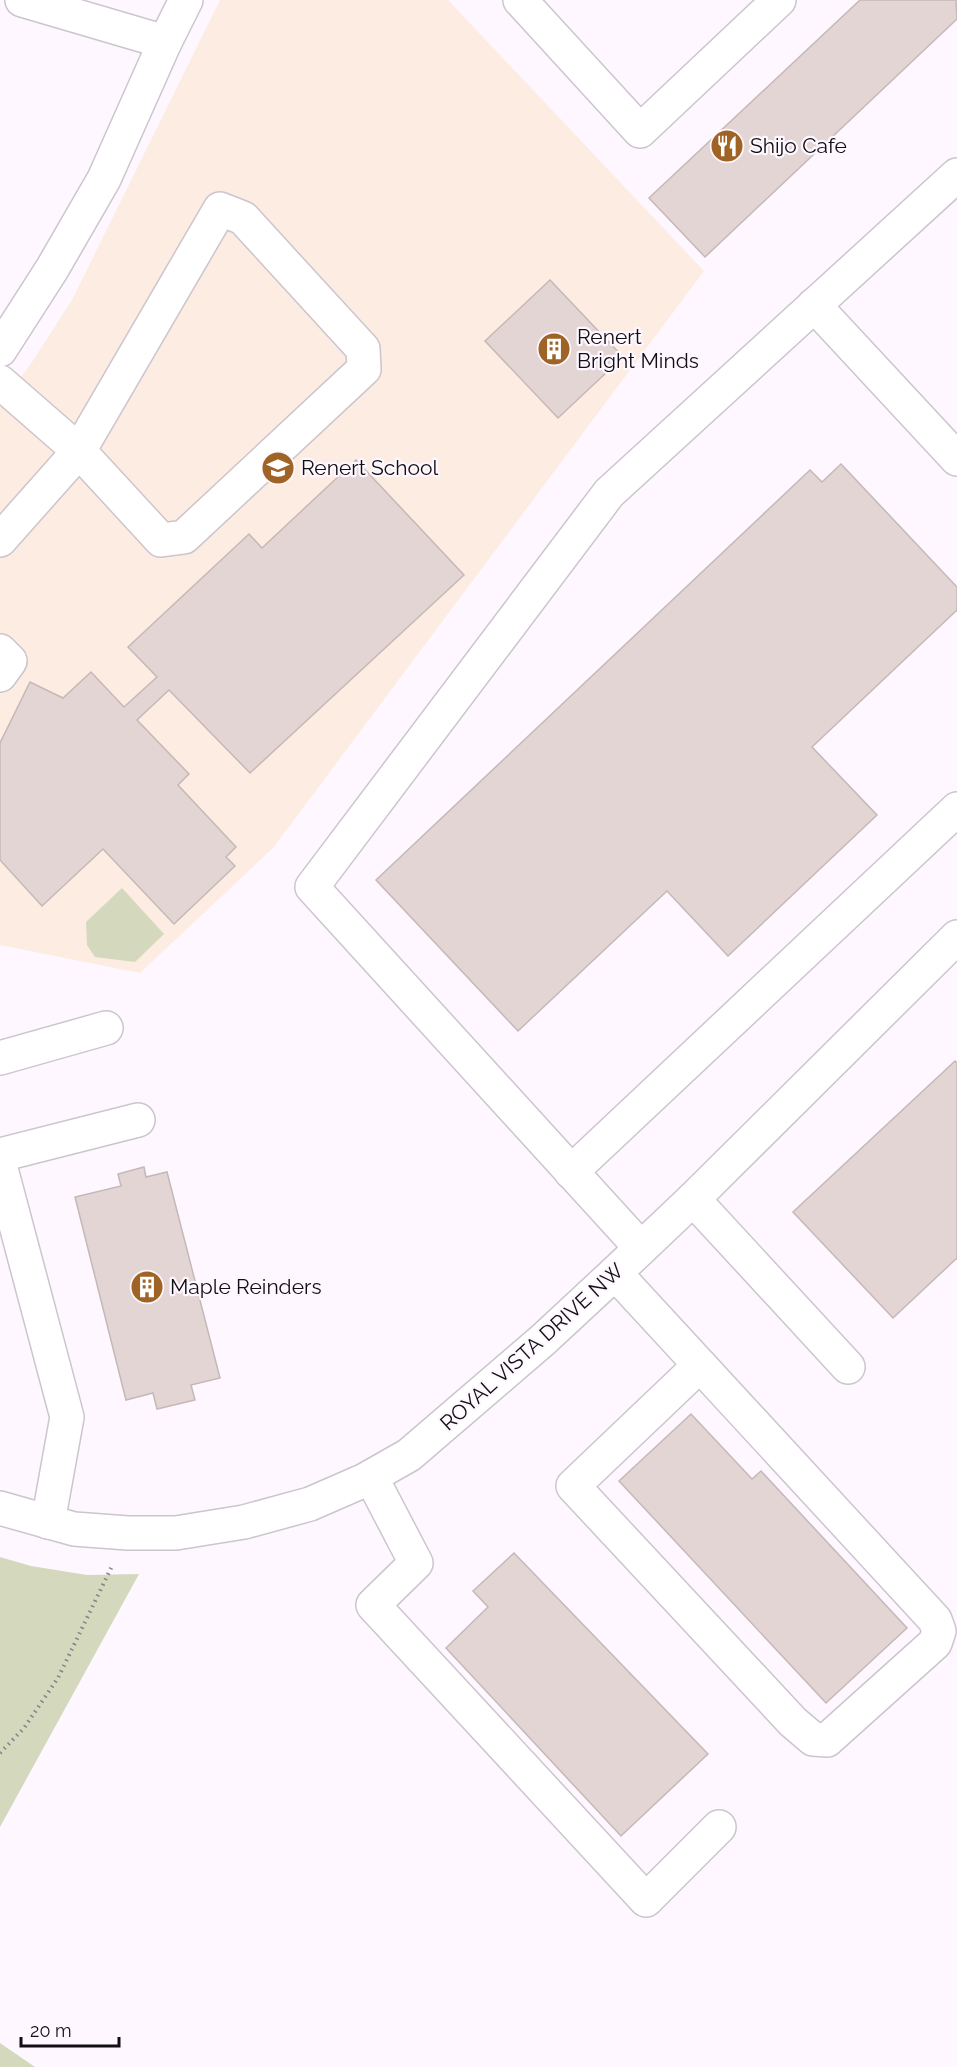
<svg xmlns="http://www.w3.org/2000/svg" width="957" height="2067" font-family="Raleway,sans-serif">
<rect width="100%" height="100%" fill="#fef7ff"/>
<path fill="#fdece1" d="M220,0H448L704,271L273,848L140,973L0,945V406L32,362L72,300Z"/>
<g fill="#d4d9be">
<path d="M122,888L164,934L135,962L95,957L87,945L86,922Z"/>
<path d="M0,1557L31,1566L87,1575L139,1574L0,1827Z"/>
<path d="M0,2043L35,2067H0Z"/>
</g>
<g fill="#e2d5d4" stroke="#c5b8b7" stroke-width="1.5">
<path d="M860,0H956L957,19L705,257L649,198Z"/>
<path d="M550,280L623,357L558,418L485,341Z"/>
<path d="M356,460L464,575L250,773L169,690L137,720L189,774L178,785L236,847L226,857L235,866L174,924L103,849L42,906L0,860V743L30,682L63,698L91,672L124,707L157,677L128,647L249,534L262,548Z"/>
<path d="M841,464L957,587V610L812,747L877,815L728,956L667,891L518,1031L376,880L810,470L822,482Z"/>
<path d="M955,1061L957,1063V1258L893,1318L793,1212Z"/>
<path d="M144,1167L146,1177L167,1172L220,1378L191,1385L195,1400L157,1409L153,1393L126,1400L75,1197L121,1186L118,1174Z"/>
<path d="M691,1414L752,1479L761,1471L907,1628L826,1703L619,1481Z"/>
<path d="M514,1553L708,1754L621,1836L446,1648L488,1607L473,1591Z"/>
</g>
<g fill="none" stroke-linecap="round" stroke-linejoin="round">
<defs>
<g id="minor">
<path d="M22,0L165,42"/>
<path d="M520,0L640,131L779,0"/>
<path d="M814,305L957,459"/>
<path d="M0,350L52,269L104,179L165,42L186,0"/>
<path d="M0,382L79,451L161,540L184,537L364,369L363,349L243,218L220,209L79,451L0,540"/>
<path d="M0,651L10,661L0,675"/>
<path d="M0,1058L106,1028"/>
<path d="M0,1155L138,1120"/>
<path d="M0,1165L67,1417L48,1522"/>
<path d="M571,1172L957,809"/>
<path d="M693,1199L848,1367"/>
<path d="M641,1248L312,887L609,493L957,175"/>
<path d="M615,1273L935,1620L939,1631L935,1643L827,1740L813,1739L793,1722L573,1486L700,1365"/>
<path d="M371,1477L416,1563L373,1605L646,1900L719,1827"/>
<path d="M0,1508L74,1529L128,1533H176L244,1522L310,1504L365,1480L409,1455L544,1339L615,1273L693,1199L957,937"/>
</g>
</defs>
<use href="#minor" stroke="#ccc5cd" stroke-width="36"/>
<path stroke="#868187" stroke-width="4" stroke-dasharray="1.5 4.5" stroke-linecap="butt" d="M0,1753L24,1728L58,1678L113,1564"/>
<use href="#minor" stroke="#fff" stroke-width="33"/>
</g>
<defs>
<symbol id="restaurant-disc" viewBox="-11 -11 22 22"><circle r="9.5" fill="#9f6326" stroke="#fef7ff"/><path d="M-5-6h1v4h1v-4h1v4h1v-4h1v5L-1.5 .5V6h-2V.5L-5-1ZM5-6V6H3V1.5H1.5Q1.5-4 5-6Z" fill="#fff"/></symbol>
<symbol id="building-disc" viewBox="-11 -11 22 22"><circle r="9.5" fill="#9f6326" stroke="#fef7ff"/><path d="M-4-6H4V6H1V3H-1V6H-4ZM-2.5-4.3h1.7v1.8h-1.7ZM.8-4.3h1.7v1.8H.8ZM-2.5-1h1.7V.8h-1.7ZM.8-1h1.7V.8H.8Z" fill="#fff"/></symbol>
<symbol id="school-disc" viewBox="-11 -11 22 22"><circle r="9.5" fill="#9f6326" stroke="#fef7ff"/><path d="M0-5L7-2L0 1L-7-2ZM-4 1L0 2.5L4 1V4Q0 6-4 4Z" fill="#fff"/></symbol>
</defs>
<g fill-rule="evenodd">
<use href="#restaurant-disc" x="708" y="127" width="38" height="38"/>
<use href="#building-disc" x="535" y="330" width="38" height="38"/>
<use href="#school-disc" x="259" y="449" width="38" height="38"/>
<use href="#building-disc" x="128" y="1268" width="38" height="38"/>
</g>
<g text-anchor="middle" stroke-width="4.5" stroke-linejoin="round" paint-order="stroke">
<g font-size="21" fill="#110f12" stroke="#fef7ff" text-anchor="start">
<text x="750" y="153">Shijo Cafe</text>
<text x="577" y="344">Renert<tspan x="577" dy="24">Bright Minds</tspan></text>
<text x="301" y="475">Renert School</text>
<text x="170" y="1294">Maple Reinders</text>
</g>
<g font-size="21" fill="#110f12" stroke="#fef7ff">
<text transform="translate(532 1347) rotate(-42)" y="7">ROYAL VISTA DRIVE NW</text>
</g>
</g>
<path d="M21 2037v9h98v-9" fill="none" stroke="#110f12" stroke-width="3"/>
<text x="30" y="2037" font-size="18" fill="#110f12" stroke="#fef7ff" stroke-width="4.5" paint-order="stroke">20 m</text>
</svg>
